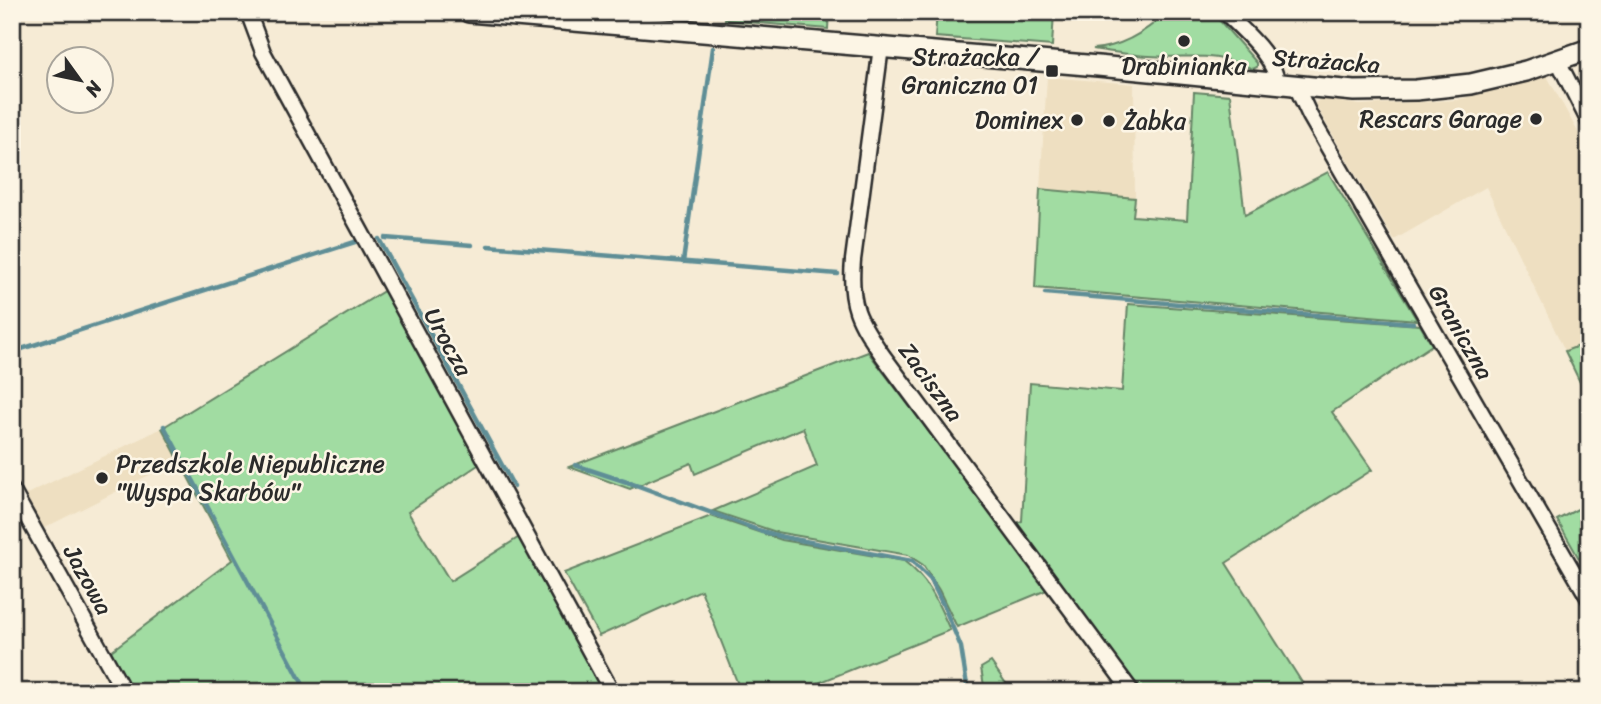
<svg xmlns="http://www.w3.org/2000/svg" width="1601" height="704" font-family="Sriracha,sans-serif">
<rect width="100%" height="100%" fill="#f6ebd5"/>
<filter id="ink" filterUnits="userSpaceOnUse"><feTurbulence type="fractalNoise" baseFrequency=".0143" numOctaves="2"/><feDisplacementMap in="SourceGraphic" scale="14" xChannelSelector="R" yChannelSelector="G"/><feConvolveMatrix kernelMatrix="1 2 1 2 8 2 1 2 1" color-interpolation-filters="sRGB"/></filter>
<g filter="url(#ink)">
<g fill="#eedfc1">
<path d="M1547,76L1589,152V342L1565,351L1486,187L1394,240L1315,104L1320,99L1360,105L1457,100Z"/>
<path d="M1047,77L1134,84L1135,198L1040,189Z"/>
<path d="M162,428L179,460L44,528L25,495Z"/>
</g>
<g fill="#a1dca2" stroke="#668466" stroke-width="2">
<path d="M725,12H829L828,29L725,20Z"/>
<path d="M937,12H1054L1052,46L935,37Z"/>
<path d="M1167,12H1212L1257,63V67L1253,69C1211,50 1192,59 1149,56C1131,55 1112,52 1093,49C1122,47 1146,32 1167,12Z"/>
<path d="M1194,92L1230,95L1245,215L1328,172L1417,320L1035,288L1040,189L1135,198L1133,216L1187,220Z"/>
<path d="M387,289L481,463L408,512L450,581L521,536L605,692H133L111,651L232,560L162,428Z"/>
<path d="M1128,304L1420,325L1432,345L1332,412L1372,470L1226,563L1308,692H1141L1014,524L1022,521L1030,383L1122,391Z"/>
<path d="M1589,342V401L1565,351Z"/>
<path d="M868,352L1049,589L957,627L939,590L923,565L908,555L776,532L713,511L817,466L803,428L695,474L691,463L630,489L569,467Z"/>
<path d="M1589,503V576L1557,520Z"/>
<path d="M711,516L782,540L904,561C930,581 937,601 950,630L796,692H741L701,590L599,636L564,573Z"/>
<path d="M991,662L1012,692H985L981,668Z"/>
</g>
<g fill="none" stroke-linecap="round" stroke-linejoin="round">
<g stroke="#5e8e96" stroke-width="4.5">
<path d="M717,15V12"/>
<path d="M385,238L472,245"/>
<path d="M379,239L514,487"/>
<path d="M488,246L838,274"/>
<path d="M683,262L713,48"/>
<path d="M1045,293L1413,323"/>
<path d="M12,352L358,241"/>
<path d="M164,426L307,692"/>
<path d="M575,465L633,484L758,530L783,537L912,561L931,580L945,609L961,647L968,692"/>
</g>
<defs>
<g id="street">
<path d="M248,12L263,52L612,692"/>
<path d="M1225,12C1243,31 1275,56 1277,83"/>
<path d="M881,47L853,260C849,305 858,320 883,356L1132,692"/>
<path d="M1558,61L1589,122"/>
<path d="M1296,86L1310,116L1589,599"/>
<path d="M12,490L124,692"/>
</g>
<path id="secondary" d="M469,12L1098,66L1354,91L1416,90L1471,84L1526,71L1589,49"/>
</defs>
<use href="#street" stroke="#2b2b2b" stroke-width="19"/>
<use href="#secondary" stroke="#2b2b2b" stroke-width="24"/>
<use href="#street" stroke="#fcf5e5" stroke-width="14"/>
<use href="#secondary" stroke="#fcf5e5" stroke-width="19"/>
</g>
</g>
<g fill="#2b2b2b" stroke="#fcf5e5" stroke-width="2.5">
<circle cx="1184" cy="41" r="7"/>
<rect x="1045" y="64" width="14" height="14" rx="3.5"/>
<circle cx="1536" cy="119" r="7"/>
<circle cx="1077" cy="120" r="7"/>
<circle cx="1109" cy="121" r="7"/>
<circle cx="102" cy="478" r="7"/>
</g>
<g text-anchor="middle" stroke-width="5" stroke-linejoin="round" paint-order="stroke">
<g font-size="24" fill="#2b2b2b" stroke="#fcf5e5" text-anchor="end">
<text x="1038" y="65">Strażacka /<tspan x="1038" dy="28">Graniczna 01</tspan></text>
<text x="1184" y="74" text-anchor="middle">Drabinianka</text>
<text x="1522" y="127">Rescars Garage</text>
<text x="1063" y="128">Dominex</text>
<text x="1123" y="129" text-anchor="start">Żabka</text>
<text x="116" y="472" text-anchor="start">Przedszkole Niepubliczne<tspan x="116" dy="28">"Wyspa Skarbów"</tspan></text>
</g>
<g font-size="24" fill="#2b2b2b" stroke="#fcf5e5">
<text transform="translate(1326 61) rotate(4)" y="8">Strażacka</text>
<text transform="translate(1461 332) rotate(60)" y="8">Graniczna</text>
<text transform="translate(448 342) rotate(61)" y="8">Urocza</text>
<text transform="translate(931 382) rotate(54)" y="8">Zaciszna</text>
<text transform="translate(88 580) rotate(61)" y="8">Jazowa</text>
</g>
</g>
<rect width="1601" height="704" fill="none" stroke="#fcf5e5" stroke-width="42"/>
<rect x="21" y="21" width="1559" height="662" fill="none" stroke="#2b2b2b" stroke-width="2.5" filter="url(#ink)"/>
<g transform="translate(80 80) rotate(123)"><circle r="33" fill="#fcf5e5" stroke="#a8a49b" stroke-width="2"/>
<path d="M0-5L12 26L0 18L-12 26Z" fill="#2b2b2b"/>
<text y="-10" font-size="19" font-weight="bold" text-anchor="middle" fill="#2b2b2b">N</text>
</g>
</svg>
